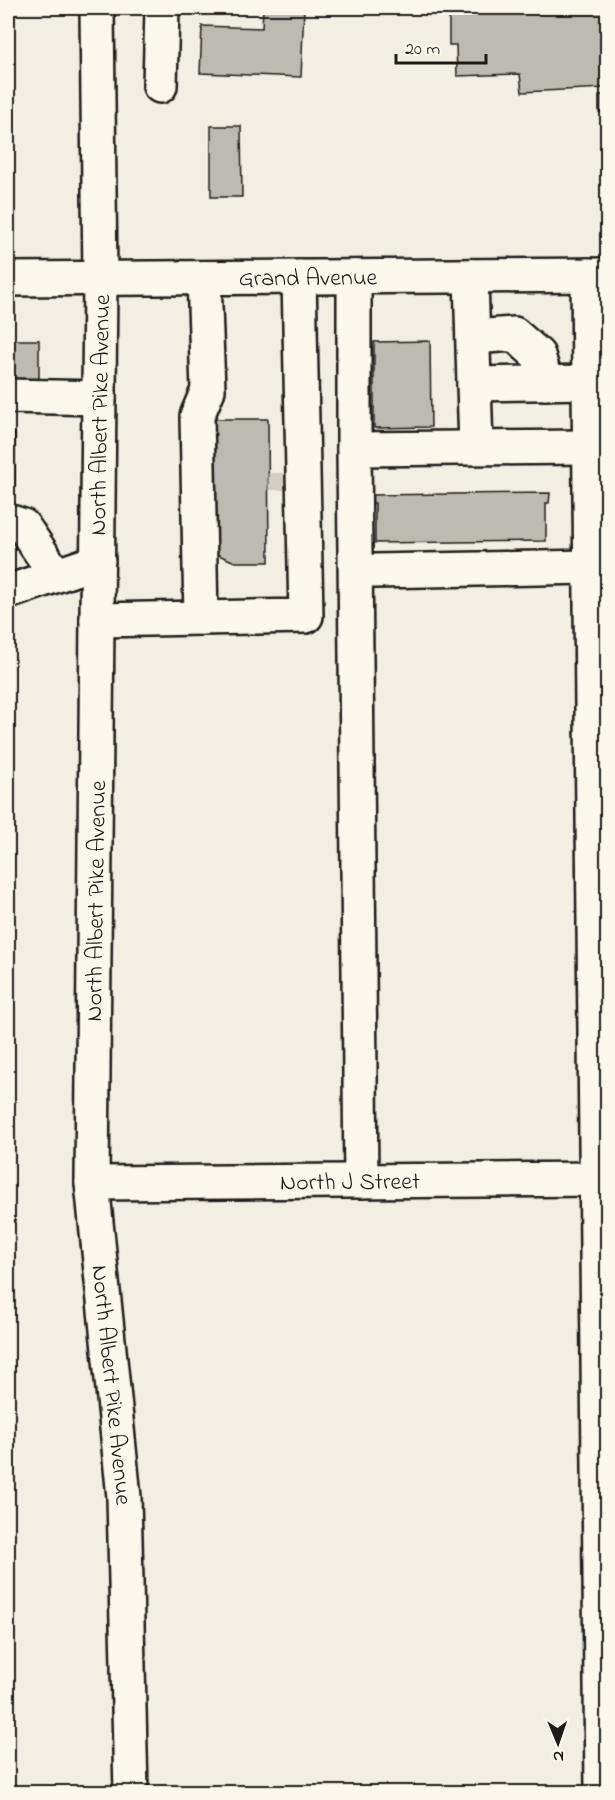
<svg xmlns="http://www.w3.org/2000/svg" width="615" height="1800" font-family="'Indie Flower',sans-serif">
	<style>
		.building { fill: #bdbab1; stroke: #1c1c1c; stroke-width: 1.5 }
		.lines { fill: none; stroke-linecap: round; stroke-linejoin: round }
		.minor-tunnel { stroke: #d2cec6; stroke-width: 33; stroke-dasharray: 33 16; stroke-linecap: butt }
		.minor-casing { stroke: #1c1c1c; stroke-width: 38 }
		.major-casing { stroke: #1c1c1c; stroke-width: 38 }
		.minor { stroke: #fbf7ec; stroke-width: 33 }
		.major { stroke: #fbf7ec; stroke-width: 33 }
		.labels { text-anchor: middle; stroke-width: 5; stroke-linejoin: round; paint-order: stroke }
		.street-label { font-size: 24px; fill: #1c1c1c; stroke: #fbf7ec }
	</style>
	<rect width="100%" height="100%" fill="#f2eee4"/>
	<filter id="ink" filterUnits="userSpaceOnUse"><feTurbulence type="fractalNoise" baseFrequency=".0167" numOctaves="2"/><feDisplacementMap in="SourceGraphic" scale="12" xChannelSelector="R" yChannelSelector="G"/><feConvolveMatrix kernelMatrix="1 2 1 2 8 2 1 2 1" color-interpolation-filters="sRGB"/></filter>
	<g filter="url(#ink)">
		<g class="building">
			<path d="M263,8h41l-3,69 -101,-4 2,-47 60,2z"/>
			<path d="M449,8h159v104h-9v-17h5l1,-7 -83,4 -2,-18 -63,2 -1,-31h-7z"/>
			<path d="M211,126h30l1,71h-31z"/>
			<path d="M8,340h31v63h-29v30h-2z"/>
			<path d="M430,341l1,86 -57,1v-86z"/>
			<path d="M210,419h58l1,143h-34l-19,-8z"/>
			<rect x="8" y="433" width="7" height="52"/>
			<path d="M550,493l-1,10h-3v38l-171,2v-40h-4v-8z"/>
		</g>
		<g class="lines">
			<path class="minor-tunnel" d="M285,473v17"/>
			<g class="minor-casing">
				<g id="minor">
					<path id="s1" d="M97,8l3,271 -8,904 32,314 7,295"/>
					<path d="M160,86l2,-78"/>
					<path d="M588,275l14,1517"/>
					<path d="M471,276l3,108 115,-2"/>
					<path d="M354,277v172l235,-2"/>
					<path d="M204,278l4,112 -11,26 4,202 105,-2 -7,-339"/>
					<path d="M473,337l41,-3 24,21 8,28"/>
					<path d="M474,384l2,63"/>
					<path d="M8,396l91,2"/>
					<path d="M354,449l7,732"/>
					<path d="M8,521l15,5 33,49"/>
					<path d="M374,571l216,-4"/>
					<path d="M8,592l90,-31"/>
					<path d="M97,620l104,-2"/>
					<path id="s2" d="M92,1183l516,-4"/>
				</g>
			</g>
			<g class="major-casing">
				<g id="major">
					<path id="s3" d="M8,279l600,-4"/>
				</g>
			</g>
			<use href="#minor" class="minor"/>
			<use href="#major" class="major"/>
		</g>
	</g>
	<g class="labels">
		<g class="street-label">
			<text dy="8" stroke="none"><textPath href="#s3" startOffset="300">Grand Avenue</textPath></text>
			<text transform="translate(99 415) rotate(-89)" y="8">North Albert Pike Avenue</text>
			<text transform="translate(95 901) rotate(-89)" y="8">North Albert Pike Avenue</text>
			<text dy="8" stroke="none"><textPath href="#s2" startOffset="258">North J Street</textPath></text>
			<text dy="8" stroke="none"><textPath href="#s1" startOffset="1378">North Albert Pike Avenue</textPath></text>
		</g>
	</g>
	<rect width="615" height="1800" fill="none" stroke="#fbf7ec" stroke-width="30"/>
	<rect x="15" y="15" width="585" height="1770" fill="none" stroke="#1c1c1c" stroke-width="2" filter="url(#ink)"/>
	<g transform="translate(558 1743) rotate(178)" stroke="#fbf7ec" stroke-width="4.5" paint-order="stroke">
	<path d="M0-4.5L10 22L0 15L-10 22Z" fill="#1c1c1c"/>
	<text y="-9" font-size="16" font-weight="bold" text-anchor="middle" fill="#1c1c1c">N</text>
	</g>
	<path d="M396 54v9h90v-9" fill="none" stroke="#1c1c1c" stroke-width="3"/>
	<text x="405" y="54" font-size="18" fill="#1c1c1c" stroke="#fbf7ec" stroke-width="4.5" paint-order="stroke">20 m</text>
</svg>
